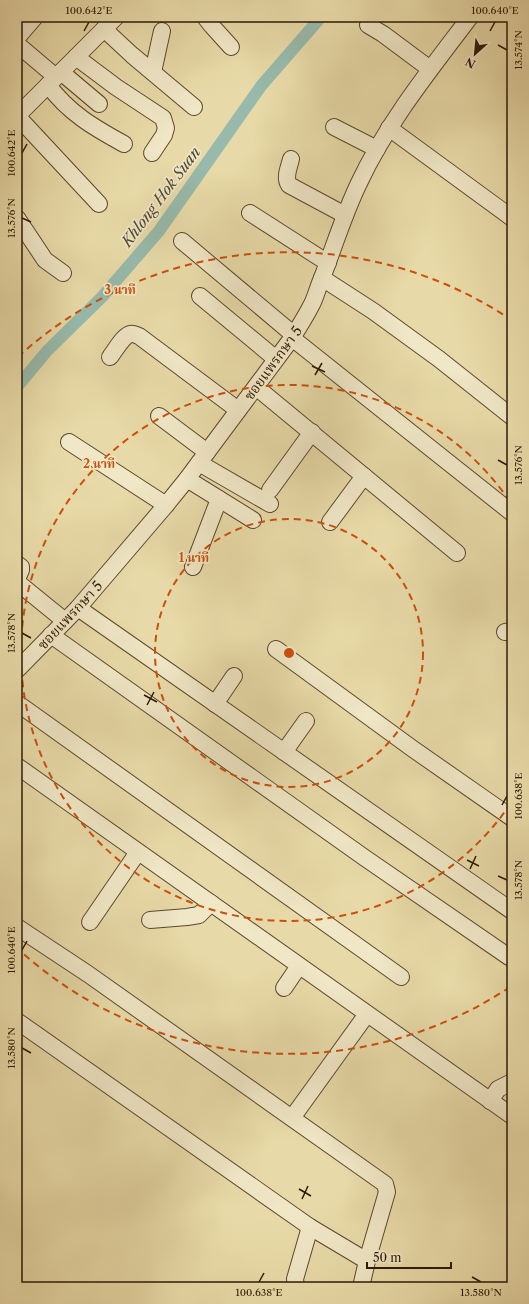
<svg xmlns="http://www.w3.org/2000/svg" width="529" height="1304" font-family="'Libre Caslon Text','Noto Serif Thai',serif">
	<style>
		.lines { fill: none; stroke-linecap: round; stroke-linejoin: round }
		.canal { stroke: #97baac; stroke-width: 12 }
		.minor-casing { stroke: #5c482c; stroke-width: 18 }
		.minor { stroke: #f0e7c6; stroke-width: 16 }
		.ticks { fill: none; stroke: #2e1803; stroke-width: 1.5 }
		.ring { fill: none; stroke: #cc4f0b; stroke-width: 2; stroke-dasharray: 7 5 }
		.labels { text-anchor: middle; stroke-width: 3.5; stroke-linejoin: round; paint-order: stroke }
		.street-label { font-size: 14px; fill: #2e1803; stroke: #f0e7c6 }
		.water-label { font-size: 15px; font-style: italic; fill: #4e4936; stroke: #f0e7c6 }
		.centre { fill: #cc4f0b; stroke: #f0e7c6; stroke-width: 2 }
		.ring-label { font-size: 12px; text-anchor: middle; font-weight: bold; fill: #cc4f0b; stroke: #f0e7c6; stroke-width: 3.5; stroke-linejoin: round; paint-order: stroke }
		.neatline { fill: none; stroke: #2e1803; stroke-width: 1.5 }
		.ticks-label { font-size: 10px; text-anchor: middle; fill: #2e1803 }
	</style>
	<rect width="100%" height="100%" fill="#e8daa8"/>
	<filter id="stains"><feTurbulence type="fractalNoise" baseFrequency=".005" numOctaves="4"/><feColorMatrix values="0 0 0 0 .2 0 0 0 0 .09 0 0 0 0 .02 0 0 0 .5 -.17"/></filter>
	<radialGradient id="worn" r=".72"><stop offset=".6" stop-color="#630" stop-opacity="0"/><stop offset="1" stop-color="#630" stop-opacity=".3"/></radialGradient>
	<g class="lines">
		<path class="canal" d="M17,387l30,-36 55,-54 57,-66 102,-145 60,-69"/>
		<g class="minor-casing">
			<g id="minor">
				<path d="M205,17l7,9 19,21"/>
				<path d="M368,25l15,9 47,35"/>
				<path d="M104,29l28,26 62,52"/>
				<path d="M17,38l18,-21"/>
				<path d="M17,44l39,33"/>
				<path d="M76,57l40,30 47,31 3,10 -2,7 -12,18"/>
				<path d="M61,72l38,32"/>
				<path d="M153,72l9,-41"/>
				<path d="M48,85c21,28 45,42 76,59"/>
				<path d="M17,116l99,-99"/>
				<path d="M17,116l82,88"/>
				<path d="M334,127l43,22"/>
				<path d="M389,128l123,90"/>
				<path d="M291,159c-2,9 -7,18 -2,26l56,30"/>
				<path d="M250,213l78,50"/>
				<path d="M17,218l28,42 18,13"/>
				<path d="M182,241l112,94"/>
				<path d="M322,278l51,33 66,48 73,58"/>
				<path d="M200,296l76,63"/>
				<path d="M292,338l220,175"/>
				<path d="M110,357c5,-6 12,-20 20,-23 3,-1 6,1 9,2l99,74"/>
				<path d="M256,387l201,166"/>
				<path d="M159,416l48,36"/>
				<path d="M69,442l97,63"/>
				<path d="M199,463l71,41"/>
				<path d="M187,479l66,41"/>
				<path d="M270,490l42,-58"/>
				<path d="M330,522l34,-46"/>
				<path d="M17,564l4,3v3l-4,9"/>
				<path d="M193,567l26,-68"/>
				<path d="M17,582l48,39"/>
				<path d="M78,608l434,303"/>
				<path d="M505,632l7,-1"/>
				<path d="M51,635l314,223 144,99"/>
				<path d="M276,649l137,100 99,69"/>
				<path d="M17,670l61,-62 88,-103 21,-26 105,-141c7,-11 14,-22 20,-34 4,-8 6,-17 10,-26 12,-31 22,-64 37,-95 28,-60 71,-113 111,-166"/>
				<path d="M17,703l384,274"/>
				<path d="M215,704l19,-28"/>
				<path d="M284,752l22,-31"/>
				<path d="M17,766l495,350"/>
				<path d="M150,920l37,-3 12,-2 12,-12"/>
				<path d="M90,922l48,-70"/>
				<path d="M17,927l71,47 297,210 2,8 -20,69 -6,26"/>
				<path d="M284,988l15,-22"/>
				<path d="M17,1021l293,206 57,34"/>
				<path d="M490,1101l8,-12 14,-7"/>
				<path d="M297,1111l70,-97"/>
				<path d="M296,1287l-1,-8 15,-52"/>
			</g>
		</g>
		<use href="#minor" class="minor"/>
	</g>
	<path class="ticks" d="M84,31l5,-9M490,31l5,-9M498,45l9,5M22,153l5,-9M22,218l9,4M312,366l13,6M315,375l7,-12M498,460l9,5M22,633l9,5M144,695l13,7M147,705l7,-13M502,805l5,-9M467,860l12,6M470,869l6,-13M498,876l9,4M22,950l5,-9M22,1048l9,5M299,1189l12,7M302,1199l6,-13M472,1277l9,5M259,1282l5,-9"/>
	<g class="ring">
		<circle cx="289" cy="653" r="134"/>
		<path d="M511 803A268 268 0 1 1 511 503"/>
		<path d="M510 987A401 401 0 0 1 18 949M18 357A401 401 0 0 1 510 319"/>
	</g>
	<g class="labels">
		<g class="street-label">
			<text transform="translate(273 363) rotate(-54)" y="5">ซอยแพรกษา 5</text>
			<text transform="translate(70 615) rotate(-47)" y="5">ซอยแพรกษา 5</text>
		</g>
		<g class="water-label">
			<text transform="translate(161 197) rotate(-53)" y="5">Khlong Hok Suan</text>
		</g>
	</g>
	<circle cx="289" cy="653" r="6" class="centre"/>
	<g class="ring-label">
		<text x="120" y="294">3 นาที</text>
		<text x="99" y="468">2 นาที</text>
		<text x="194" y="562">1 นาที</text>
	</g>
	<rect width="529" height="1304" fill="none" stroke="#e8daa8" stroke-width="44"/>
	<g transform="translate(475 54) rotate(207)" stroke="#f0e7c6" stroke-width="3" paint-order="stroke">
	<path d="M0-3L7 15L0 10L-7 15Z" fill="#2e1803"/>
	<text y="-6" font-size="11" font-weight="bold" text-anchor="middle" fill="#2e1803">N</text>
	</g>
	<path d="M367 1262v6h84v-6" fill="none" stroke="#2e1803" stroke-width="2"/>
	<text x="373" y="1262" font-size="12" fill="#2e1803" stroke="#f0e7c6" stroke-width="3" paint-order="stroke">50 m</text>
	<rect x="22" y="22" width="485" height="1260" class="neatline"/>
	<g class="ticks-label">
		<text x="89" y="14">100.642°E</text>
		<text x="495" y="14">100.640°E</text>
		<text transform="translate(518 50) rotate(-90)" y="4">13.574°N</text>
		<text transform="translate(11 153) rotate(-90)" y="4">100.642°E</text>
		<text transform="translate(11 218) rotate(-90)" y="4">13.576°N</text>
		<text transform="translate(518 465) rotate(-90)" y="4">13.576°N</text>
		<text transform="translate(11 633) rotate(-90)" y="4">13.578°N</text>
		<text transform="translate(518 796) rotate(-90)" y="4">100.638°E</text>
		<text transform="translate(518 880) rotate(-90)" y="4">13.578°N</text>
		<text transform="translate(11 950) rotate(-90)" y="4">100.640°E</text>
		<text transform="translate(11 1048) rotate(-90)" y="4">13.580°N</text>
		<text x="259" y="1296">100.638°E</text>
		<text x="481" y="1296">13.580°N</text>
	</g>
	<rect width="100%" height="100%" filter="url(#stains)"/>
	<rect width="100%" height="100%" fill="url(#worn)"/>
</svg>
